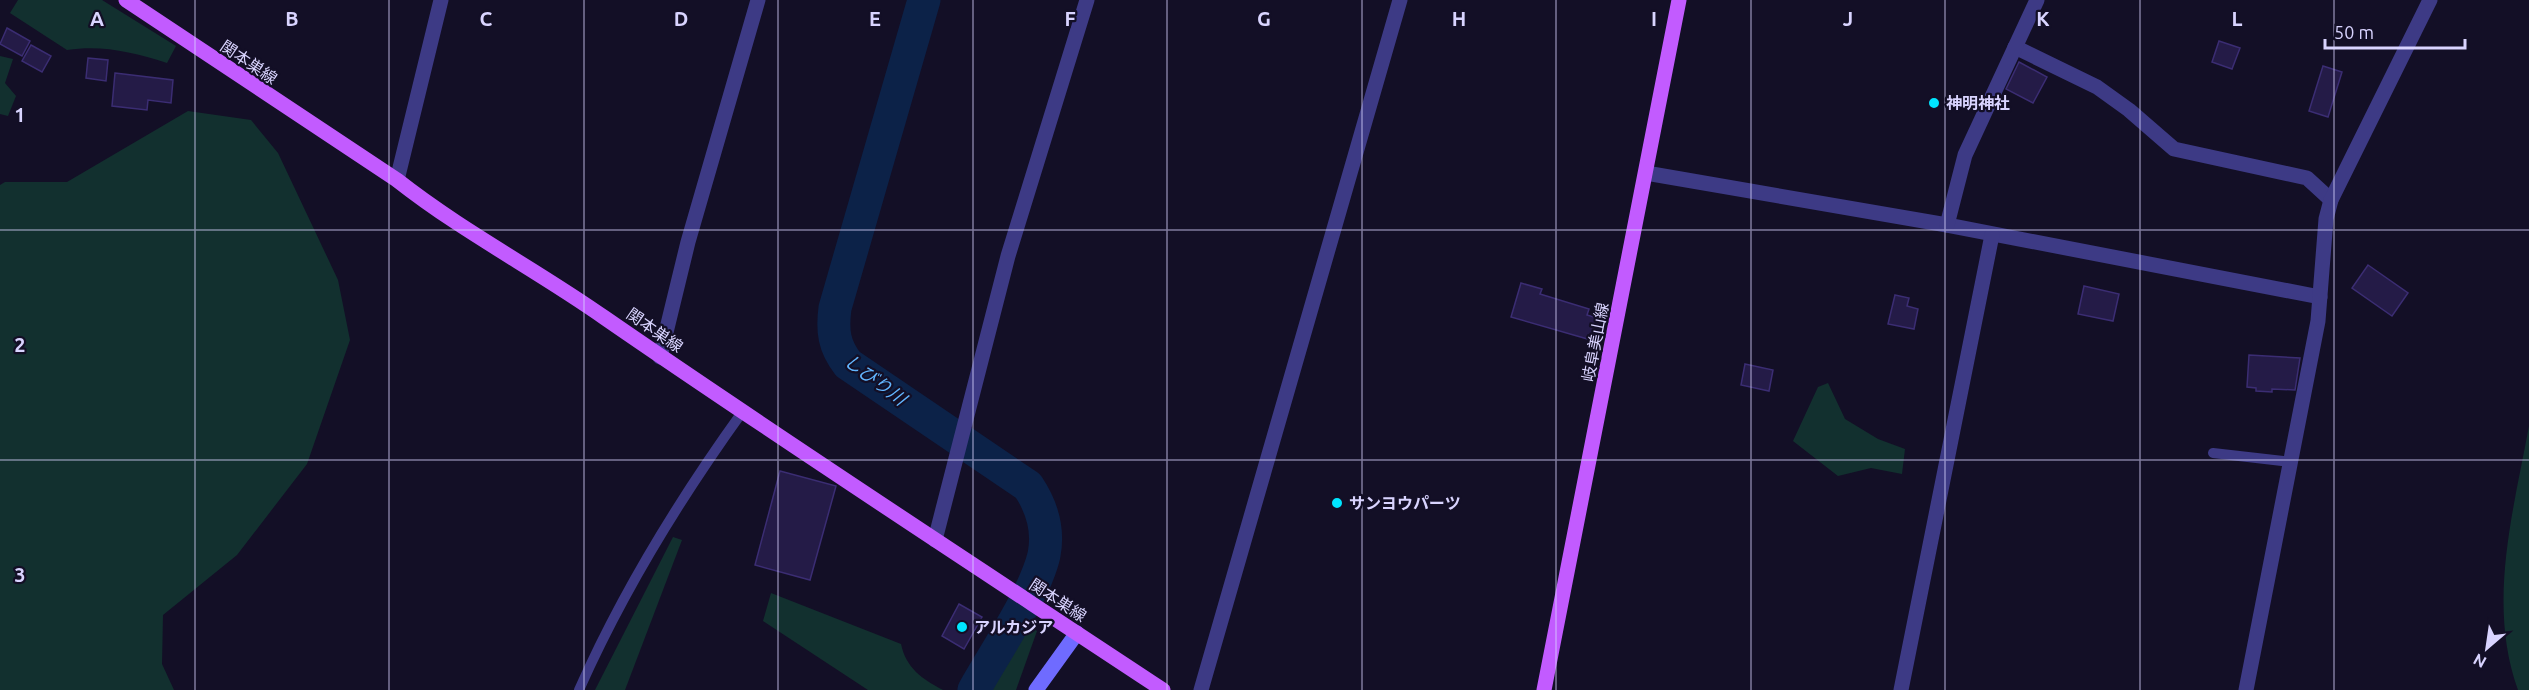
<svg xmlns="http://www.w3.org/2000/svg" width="2529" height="690" font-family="Ubuntu,'Noto Sans JP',sans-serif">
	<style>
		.green { fill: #12302f }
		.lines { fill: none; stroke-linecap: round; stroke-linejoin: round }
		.river { stroke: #0c2248; stroke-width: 33 }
		.building { fill: #241b47; stroke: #3b2d73; stroke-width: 1.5 }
		.lane { stroke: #3d3a85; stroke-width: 10 }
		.street { stroke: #3d3a85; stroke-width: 15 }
		.secondary { stroke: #6f6bff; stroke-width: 15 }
		.primary { stroke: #c25bff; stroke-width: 15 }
		.grid { fill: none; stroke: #d9d4ff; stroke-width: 1.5; stroke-opacity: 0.55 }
		.poi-dot { fill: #00e5ff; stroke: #130f26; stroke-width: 2 }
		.labels { text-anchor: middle; stroke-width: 4.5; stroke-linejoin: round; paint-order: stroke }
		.street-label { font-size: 16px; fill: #d9d4ff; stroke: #130f26 }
		.poi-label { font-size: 16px; font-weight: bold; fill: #d9d4ff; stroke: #130f26; text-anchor: start }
		.water-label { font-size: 18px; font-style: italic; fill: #62b6ff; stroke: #130f26 }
		.grid-label { font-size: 20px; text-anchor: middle; font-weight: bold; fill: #d9d4ff; stroke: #130f26; stroke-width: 4.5; stroke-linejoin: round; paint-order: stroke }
	</style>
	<rect width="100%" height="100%" fill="#130f26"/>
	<g class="green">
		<path d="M18,0h84l74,46 -9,17c-35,-11 -64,-18 -100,-13l-57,-37z"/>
		<path d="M0,56l13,3 -8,24 11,13 -8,20 -8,-2z"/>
		<path d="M188,111l63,9 27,33 60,127 12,60 -43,124 -70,91 -74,60 -1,49 12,26h-174v-505l5,-3h62z"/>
		<path d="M1828,383l17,36 33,20 27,10 -3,25 -31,-6 -33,8 -45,-35 25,-54z"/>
		<path d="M2529,426v264h-11c-31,-86 -5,-177 11,-264z"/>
		<path d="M673,537l9,3 -57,150h-30z"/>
		<path d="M771,593l130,51c5,24 21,35 42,46h-75l-105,-69z"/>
		<path d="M1019,619l18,12 -21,59h-30z"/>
	</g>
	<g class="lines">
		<path class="river" d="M924,0l-89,308c-3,23 -1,38 13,56l180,122c14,21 21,44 16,69 -9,39 -50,99 -70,135"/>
	</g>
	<g class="building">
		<path d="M7,28l23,13 -8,15 -22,-12z"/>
		<path d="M2219,41l21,7 -8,21 -20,-7z"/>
		<path d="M31,45l20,11 -9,16 -20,-11z"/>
		<path d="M88,58l20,2 -2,21 -20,-3z"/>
		<path d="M2019,62l28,15 -14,26 -27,-14z"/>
		<path d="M2323,66l19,6 -14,45 -19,-6z"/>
		<path d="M115,73l58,7 -2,23 -23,-3 -1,10 -35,-4z"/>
		<path d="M2368,265l40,28 -16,23 -40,-28z"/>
		<path d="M1521,283l21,6 -2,5 49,15 -2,6 17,5 -6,22 -87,-25z"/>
		<path d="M2084,286l35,8 -6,27 -35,-7z"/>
		<path d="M1895,295l14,3 -2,8 11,3 -4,20 -26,-5z"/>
		<path d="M2249,355l51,3 -5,32 -23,-1v3l-16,-1v-3l-9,-1z"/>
		<path d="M1745,364l28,6 -4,21 -28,-6z"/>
		<path d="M780,471l56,15 -26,94 -55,-15z"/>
		<path d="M959,604l23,13 -18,32 -22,-13z"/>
	</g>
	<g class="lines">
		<g class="lane">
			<path d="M2213,453l78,9"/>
			<path d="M579,690c43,-97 102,-193 164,-279"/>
		</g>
		<g class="street">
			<path d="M2015,47l82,40 32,23 45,39 133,29 24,22"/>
			<path d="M1646,173l301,52 373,72"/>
			<path d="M397,180l44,-180"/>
			<path d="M1947,225l18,-70 72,-155"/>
			<path d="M660,357l28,-115 70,-242"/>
			<path d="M935,540l73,-284 79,-256"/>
			<path d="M1201,690l199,-690"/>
			<path d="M1901,690l91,-455"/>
			<path d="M2246,690l72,-369 8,-102 5,-19 99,-200"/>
		</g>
		<path class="secondary" d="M1036,690l41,-57"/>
		<g class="primary">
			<path d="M126,0l271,180c66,52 140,90 208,138 184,127 372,249 558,372"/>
			<path d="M1544,690l135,-690"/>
		</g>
	</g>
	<path class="grid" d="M195,0v690M389,0v690M584,0v690M778,0v690M973,0v690M1167,0v690M1362,0v690M1556,0v690M1751,0v690M1945,0v690M2140,0v690M2334,0v690M0,230h2529M0,460h2529"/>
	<g class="poi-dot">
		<circle cx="1934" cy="103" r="6"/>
		<circle cx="1337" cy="503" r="6"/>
		<circle cx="962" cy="627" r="6"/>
	</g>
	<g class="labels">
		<g class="street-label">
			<text transform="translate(249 62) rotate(34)" y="6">関本巣線</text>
			<text transform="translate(655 330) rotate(35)" y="6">関本巣線</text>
			<text transform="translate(1595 342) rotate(-79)" y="6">岐阜美山線</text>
			<text transform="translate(1058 600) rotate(33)" y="6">関本巣線</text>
		</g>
		<g class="poi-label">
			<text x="1946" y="109">神明神社</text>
			<text x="1349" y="509">サンヨウパーツ</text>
			<text x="974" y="633">アルカジア</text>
		</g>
		<g class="water-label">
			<text transform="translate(875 380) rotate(37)" y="6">しびり川</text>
		</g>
	</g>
	<g class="grid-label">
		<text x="97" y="26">A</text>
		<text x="292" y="26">B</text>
		<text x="486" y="26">C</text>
		<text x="681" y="26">D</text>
		<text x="875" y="26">E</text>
		<text x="1070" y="26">F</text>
		<text x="1264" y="26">G</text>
		<text x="1459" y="26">H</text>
		<text x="1654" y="26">I</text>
		<text x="1848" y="26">J</text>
		<text x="2043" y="26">K</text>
		<text x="2237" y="26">L</text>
		<text x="20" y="122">1</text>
		<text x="20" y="352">2</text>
		<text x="20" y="582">3</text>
	</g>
	<g transform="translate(2487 648) rotate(209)" stroke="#130f26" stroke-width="4.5" paint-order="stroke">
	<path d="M0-4.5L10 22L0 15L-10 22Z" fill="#d9d4ff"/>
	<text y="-9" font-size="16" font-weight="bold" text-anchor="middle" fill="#d9d4ff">N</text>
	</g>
	<path d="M2325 39v9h140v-9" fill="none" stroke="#d9d4ff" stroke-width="3"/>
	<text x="2334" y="39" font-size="18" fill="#d9d4ff" stroke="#130f26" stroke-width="4.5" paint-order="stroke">50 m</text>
</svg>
